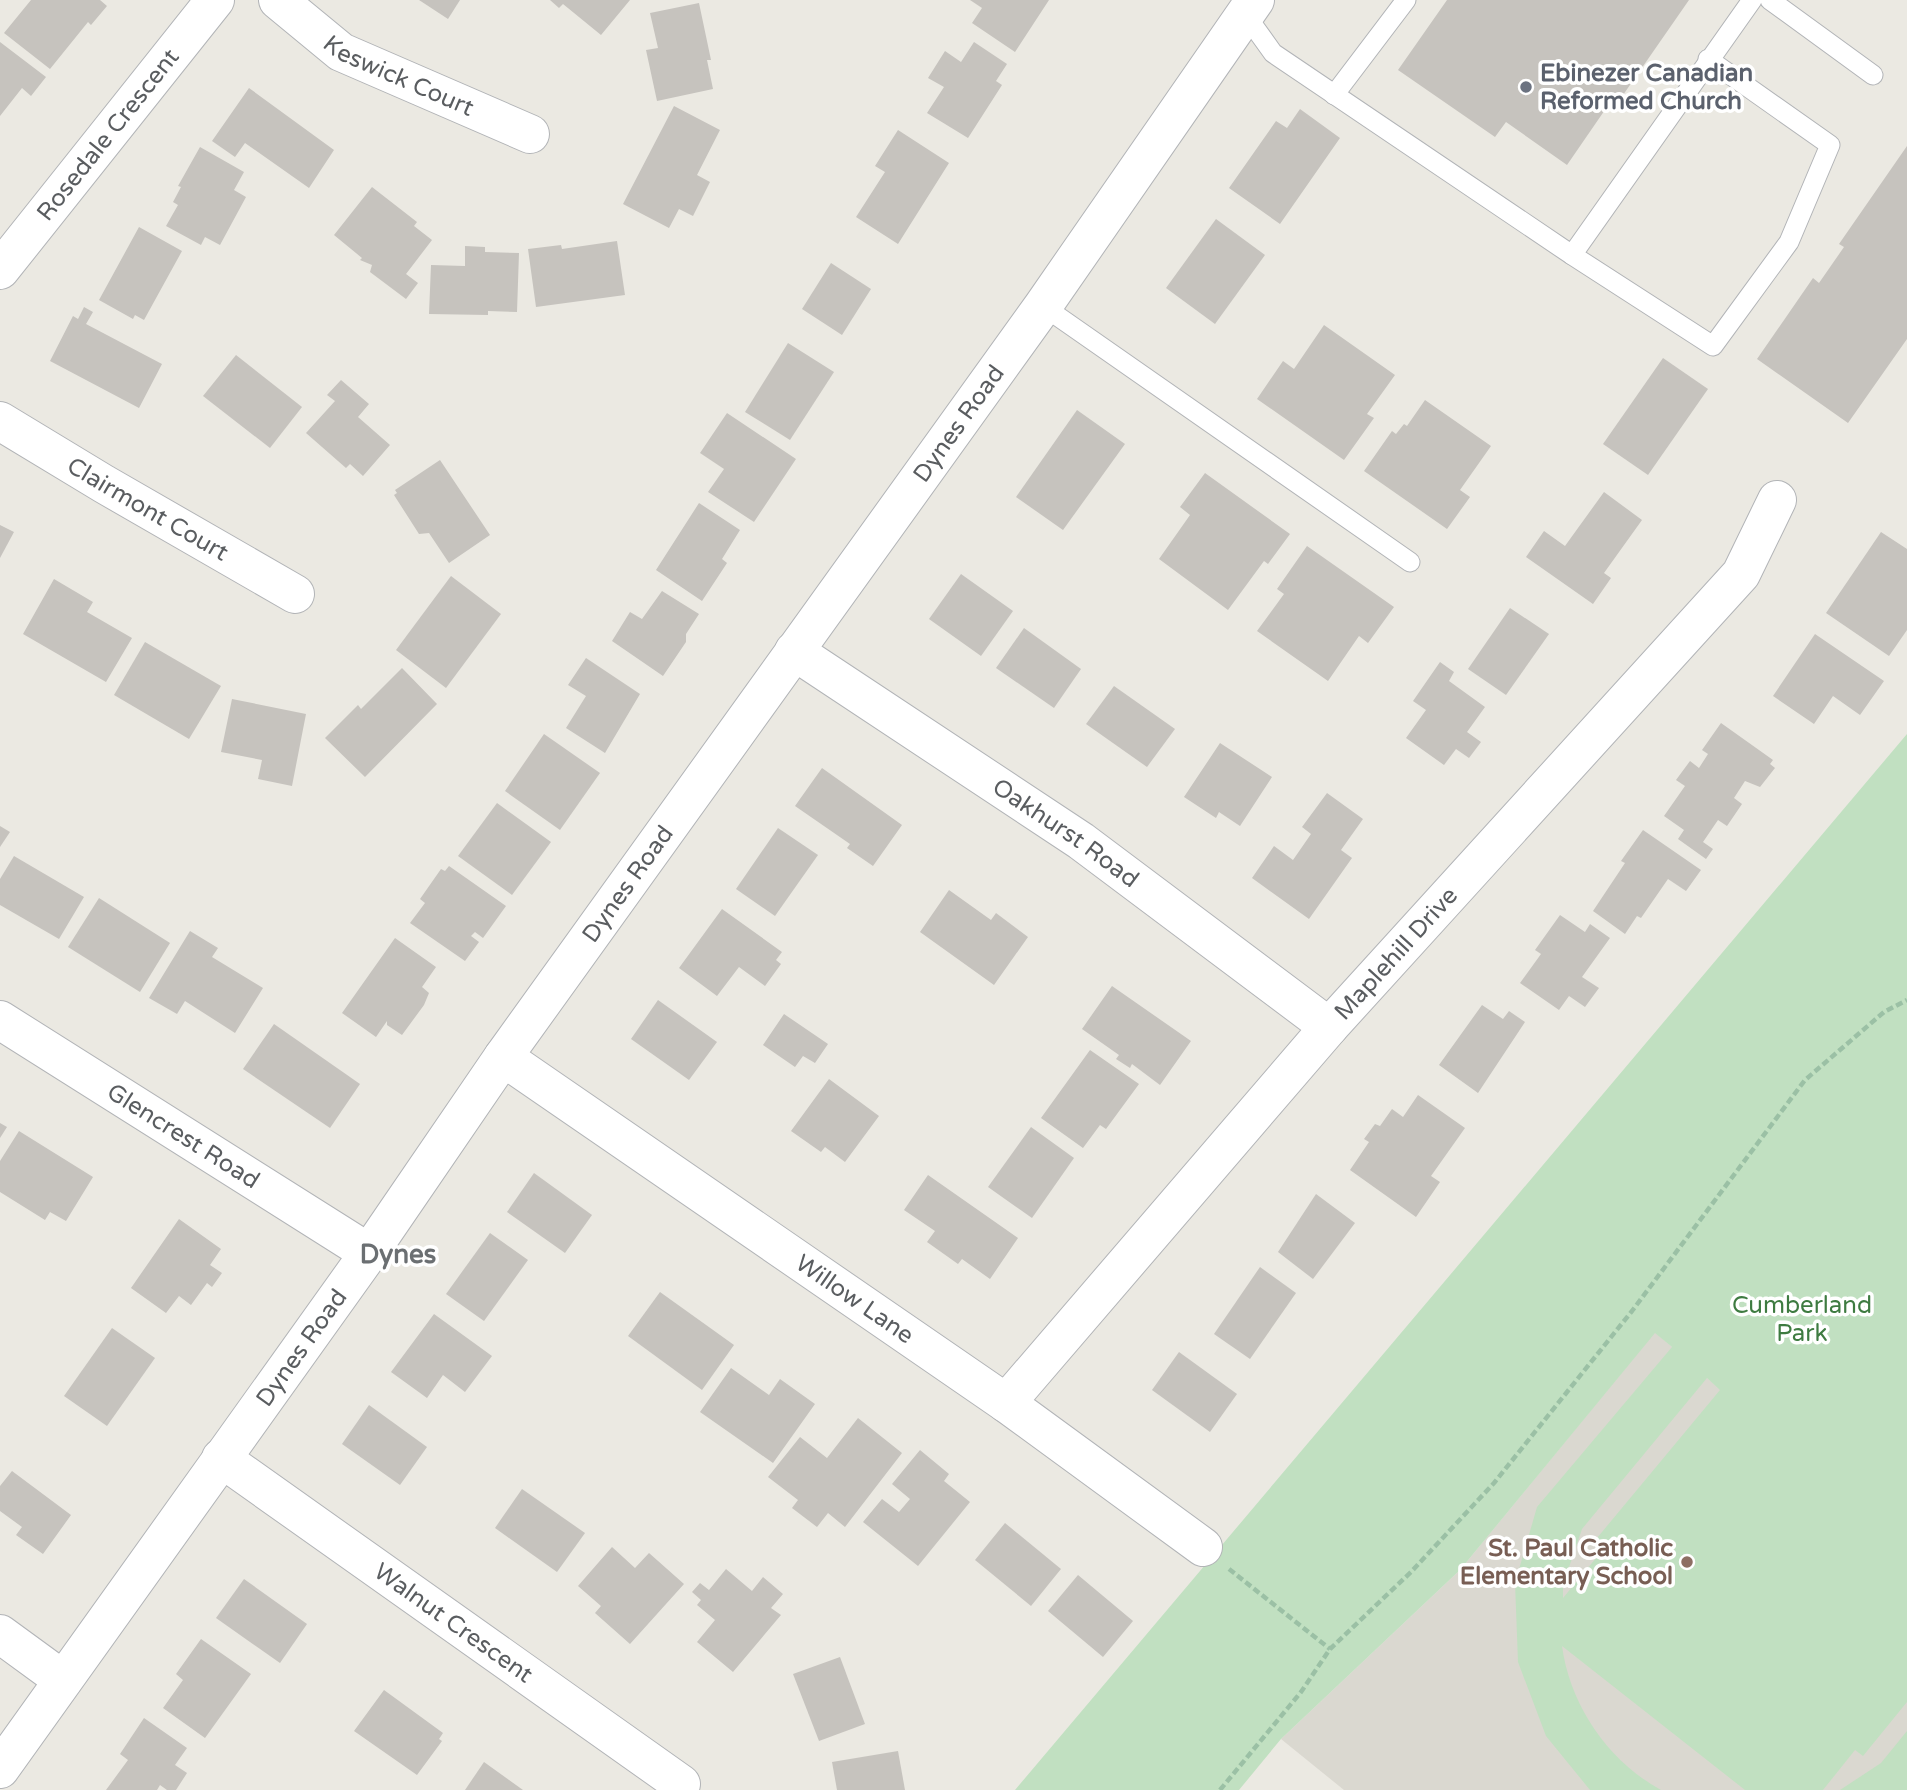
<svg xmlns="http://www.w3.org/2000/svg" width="1907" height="1790" font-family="'Varela Round',sans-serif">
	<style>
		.education { fill: #dad8d0 }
		.green { fill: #c1e0c1; fill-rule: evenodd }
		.building { fill: #c6c3be }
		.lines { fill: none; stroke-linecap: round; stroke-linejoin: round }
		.lane-casing { stroke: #b2b4b7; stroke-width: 21 }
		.street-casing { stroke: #b2b4b7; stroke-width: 40 }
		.path { stroke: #9bc0a5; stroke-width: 4.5; stroke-dasharray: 7 3.5; stroke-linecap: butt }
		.lane { stroke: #fff; stroke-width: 19 }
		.street { stroke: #fff; stroke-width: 38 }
		.worship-dot { fill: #6b7280; stroke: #fff; stroke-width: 2.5 }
		.education-dot { fill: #8d6e63; stroke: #fff; stroke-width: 2.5 }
		.labels { text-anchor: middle; stroke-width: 7; stroke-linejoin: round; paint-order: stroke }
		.street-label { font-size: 24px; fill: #5a5d60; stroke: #fff }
		.worship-label { font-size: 24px; font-weight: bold; fill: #5b616d; stroke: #fff; text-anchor: start }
		.park-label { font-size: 24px; fill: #3e7b41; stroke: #fff }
		.education-label { font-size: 24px; font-weight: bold; fill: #785e54; stroke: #fff; text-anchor: end }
		.neighbourhood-label { font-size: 26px; font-weight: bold; fill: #6b6f72; stroke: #fff }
	</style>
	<rect width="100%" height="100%" fill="#ebe9e2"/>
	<path class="education" d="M1655,1332l252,222v236h-563l-63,-51 179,-169z"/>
	<g class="green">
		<path d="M1907,734v968l-44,54 -8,-6 -32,40h-78l-183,-144c8,59 46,115 99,144h-71l-44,-54 -28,-74 -3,-79 22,-76 135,-160 -17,-14 -195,237 -179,169 -42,51h-224zM1707,1378l13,12 -123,148 9,8 -43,52v-13l19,-56z"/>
		<path d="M1907,1731v59h-67l41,-27z"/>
	</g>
	<g class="building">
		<path d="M31,0h69l7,6 -16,19 -3,-3 -38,47 -46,-36z"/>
		<path d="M419,0h41l-12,19z"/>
		<path d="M550,0h80l-29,35 -38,-31 -4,4z"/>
		<path d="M970,0h79l-34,52 -43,-29 10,-15z"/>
		<path d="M1447,0h242l-75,108 -5,-4 -42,61 -61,-43 -11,15 -97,-67z"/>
		<path d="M699,3l12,57h-4l6,29 -56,12 -11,-51 12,-2 -8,-35z"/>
		<path d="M0,42l46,35 -15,19 -9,-8 -22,28z"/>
		<path d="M974,42l33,22 -11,17 6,4 -34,53 -41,-25 17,-26 -16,-9 17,-27 16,11z"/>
		<path d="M249,88l85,62 -25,38 -64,-45 -10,14 -23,-16z"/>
		<path d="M674,106l46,24 -23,45 13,7 -17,34 -14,-7 -10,19 -46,-24z"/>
		<path d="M1300,109l40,29 -60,86 -51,-36 47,-67 11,7z"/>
		<path d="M898,130l51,33 -51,81 -42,-27 29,-45 -10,-6z"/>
		<path d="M1907,146v193l-59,84 -91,-64 56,-81 6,5 25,-36 -5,-3z"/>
		<path d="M200,147l44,25 -10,18 12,7 -26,48 -15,-8 -4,8 -35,-19 12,-21 -5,-3 8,-15 -3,-1z"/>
		<path d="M372,187l45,35 -3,4 18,14 -26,34 12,9 -12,16 -36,-27 2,-7 -12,-5 2,-2 -28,-23z"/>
		<path d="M1216,219l49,36 -50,69 -49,-36z"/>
		<path d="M139,227l43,24 -38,69 -9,-5 -2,4 -34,-19z"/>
		<path d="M617,241l8,54 -89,12 -8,-58 33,-4 1,4z"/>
		<path d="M465,246l20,1v5l34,1 -2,59 -29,-1v4l-59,-1 2,-49 34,1z"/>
		<path d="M831,263l40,26 -29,46 -40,-26z"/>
		<path d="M84,307l9,5 -7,12 76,40 -23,44 -89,-47 23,-45 5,3z"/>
		<path d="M1324,325l71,50 -28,39 7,4 -30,42 -87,-61 26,-38 11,8z"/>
		<path d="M788,343l46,29 -44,68 -45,-28z"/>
		<path d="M236,355l66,52 -32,41 -67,-52z"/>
		<path d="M1663,358l45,31 -60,86 -45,-31z"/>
		<path d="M341,380l28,24 -11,13 32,28 -27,31 -13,-12 -4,4 -40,-35 29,-32 -8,-6z"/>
		<path d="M1425,400l66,46 -31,44 10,7 -23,32 -83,-58 28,-40 4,3 8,-10 3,2z"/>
		<path d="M1077,410l48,34 -62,86 -47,-33z"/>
		<path d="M727,413l69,46 -42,63 -46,-30 16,-23 -24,-16z"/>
		<path d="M440,460l50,75 -41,28 -20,-30 -10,1 -25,-39 3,-2 -2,-3z"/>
		<path d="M1205,473l85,61 -22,30 -4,-3 -36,49 -69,-51 31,-44 -10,-8z"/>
		<path d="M1604,492l38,28 -38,53 7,5 -18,26 -67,-47 18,-26 21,15z"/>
		<path d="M699,503l41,27 -18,29 5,4 -25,38 -46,-31z"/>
		<path d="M0,525l14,7 -14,26z"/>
		<path d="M1881,532l26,17v81l-18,26 -63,-43z"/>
		<path d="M1307,546l87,61 -26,36 -9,-7 -31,45 -71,-50 27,-37 -7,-5z"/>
		<path d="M961,574l52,37 -32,45 -52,-37z"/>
		<path d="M451,576l50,38 -55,74 -50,-38z"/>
		<path d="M54,579l39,23 -6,10 45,26 -26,44 -83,-48z"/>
		<path d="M662,591l37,23 -13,20v8l-23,34 -51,-35 18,-29 12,7z"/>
		<path d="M1510,608l39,26 -43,61 -38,-26z"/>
		<path d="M1024,628l57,41 -27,39 -58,-40z"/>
		<path d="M1815,634l69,47 -24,34 -27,-19 -19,28 -41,-28z"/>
		<path d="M145,642l76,44 -32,53 -75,-44z"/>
		<path d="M586,658l54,36 -35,59 -39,-25 20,-32 -18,-11z"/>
		<path d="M1440,662l14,10 -5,9 36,26 -18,25 14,10 -12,16 -13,-9 -12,16 -38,-27 20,-28 -13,-9z"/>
		<path d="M402,668l35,36 -72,73 -40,-39 33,-33 3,4z"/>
		<path d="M1114,686l61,43 -28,38 -61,-43z"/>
		<path d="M232,699l74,15 -14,72 -34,-7 4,-19 -41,-8z"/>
		<path d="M1721,723l52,37 -3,4 5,4 -15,19 -15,-6 -11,17 8,6 -15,22 -9,-6 -15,22 10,7 -7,10 -28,-20 6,-9 -20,-14 21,-30 -9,-6 14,-19 9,7 9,-14 -6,-4z"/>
		<path d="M544,734l56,39 -40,57 -55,-39z"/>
		<path d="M1220,743l52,34 -32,49 -21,-14 -3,6 -32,-21z"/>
		<path d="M822,768l80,57 -29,41 -26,-18 3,-4 -55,-38z"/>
		<path d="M1327,793l36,26 -22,31 11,8 -43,61 -57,-41 22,-32 19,14 18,-26 -9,-7z"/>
		<path d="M497,803l54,39 -39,53 -54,-39z"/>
		<path d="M0,826l10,6 -10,15z"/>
		<path d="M778,828l40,27 -43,61 -39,-27z"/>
		<path d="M1643,830l58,40 -15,21 -18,-12 -27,39 -4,-2 -12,18 -32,-23 32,-48 -4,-2z"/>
		<path d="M14,856l70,41 -25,42 -59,-34v-26z"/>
		<path d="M449,866l57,40 -23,32 -8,-6 -4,4 8,6 -14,19 -55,-38 15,-20 -5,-4 21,-30 4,2z"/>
		<path d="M949,890l42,30 5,-7 32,24 -34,48 -74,-53z"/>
		<path d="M99,898l71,45 -30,49 -72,-45z"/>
		<path d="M722,909l60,43 -6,8 5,4 -16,22 -26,-19 -22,29 -38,-28z"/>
		<path d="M1560,915l25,17 5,-8 20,14 -28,39 17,11 -14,19 -16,-11 -10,14 -39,-27 21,-29 -6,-4z"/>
		<path d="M190,931l28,17 -6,9 51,31 -28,45 -50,-32 -8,13 -28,-16z"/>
		<path d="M395,938l41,29 -14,20 7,6 -5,12 -22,30 -15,-10v-4l-11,16 -34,-24z"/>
		<path d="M1112,986l79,55 -31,44 -28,-21 -2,4 -14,-9 3,-4 -37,-26z"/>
		<path d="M658,1000l59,42 -28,38 -58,-41z"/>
		<path d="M1482,1005l21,14 6,-8 16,11 -47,71 -39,-28z"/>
		<path d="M784,1014l44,30 -13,19 -12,-7 -8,11 -32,-22z"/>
		<path d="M274,1024l86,60 -30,44 -87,-59z"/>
		<path d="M1090,1050l49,34 -33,45 -6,-4 -17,23 -42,-30z"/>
		<path d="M829,1079l50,37 -34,46 -20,-15 -4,5 -30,-21z"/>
		<path d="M1418,1095l47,33 -34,48 9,6 -24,35 -66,-47 19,-28 -5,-3 11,-15 5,2 12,-17 11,8z"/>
		<path d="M0,1123l7,4 -7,11z"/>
		<path d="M1031,1127l43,31 -42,60 -44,-31z"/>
		<path d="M19,1131l74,46 -27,44 -16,-9 -5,8 -45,-28v-31z"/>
		<path d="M534,1173l58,42 -27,38 -58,-41z"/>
		<path d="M928,1175l90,63 -28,41 -28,-20 -4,5 -31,-22 8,-11 -31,-21z"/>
		<path d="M1316,1194l39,29 -42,56 -35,-27z"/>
		<path d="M179,1219l42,30 -11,16 12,8 -10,14 -5,-4 -16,22 -12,-9 -13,17 -35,-25z"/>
		<path d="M490,1233l38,27 -44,61 -38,-27z"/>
		<path d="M1260,1267l36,26 -46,66 -36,-25z"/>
		<path d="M660,1292l74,53 -32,45 -74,-54z"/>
		<path d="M434,1314l58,42 -27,36 -22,-17 -16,23 -36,-26z"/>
		<path d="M112,1328l43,30 -48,68 -43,-30z"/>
		<path d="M1179,1352l58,42 -27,38 -58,-42z"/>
		<path d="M731,1368l38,27 11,-16 35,25 -42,59 -73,-51z"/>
		<path d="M369,1405l58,42 -27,38 -58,-41z"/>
		<path d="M858,1418l44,35 -57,74 -17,-14 -11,14 -25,-19 6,-8 -30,-23 32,-40 27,21z"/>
		<path d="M920,1450l29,24 -5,7 26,21 -52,64 -55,-44 19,-23 17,13 11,-13 -18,-15z"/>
		<path d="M12,1471l59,44 -28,39 -27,-19 6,-8 -22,-16v-25z"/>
		<path d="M522,1489l63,44 -28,39 -62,-44z"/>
		<path d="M1005,1523l56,46 -30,37 -56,-46z"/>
		<path d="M612,1547l23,21 14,-15 35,31 -54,60 -35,-31 6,-7 -23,-20z"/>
		<path d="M726,1569l26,22 11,-14 20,17 -12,14 10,7 -48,57 -36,-30 18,-22 -18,-15 4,-5 -9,-8 8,-9 9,7z"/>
		<path d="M1078,1575l55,46 -30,36 -55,-46z"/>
		<path d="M244,1579l63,45 -27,39 -64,-45z"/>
		<path d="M201,1639l50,35 -46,64 -42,-30 20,-28 -7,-6z"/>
		<path d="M840,1657l25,67 -46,17 -26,-67z"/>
		<path d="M384,1690l59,43 -4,6 3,2 -25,34 -63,-44z"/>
		<path d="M144,1718l43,30 -12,17 12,8 -11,17h-9l-7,-5 -3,5h-51l22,-30 -8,-6z"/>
		<path d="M898,1751l7,39h-68l-5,-28z"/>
		<path d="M484,1762l39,28h-58z"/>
	</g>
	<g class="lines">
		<g class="lane-casing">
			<g id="lane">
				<path d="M1770,0l103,75"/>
				<path d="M1245,14l28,39 299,202 180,-255"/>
				<path d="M1334,95l72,-95"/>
				<path d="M1572,255l141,91 76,-104 41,-97 -122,-86"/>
				<path d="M1043,306l367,256"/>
			</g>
		</g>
		<g class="street-casing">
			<g id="street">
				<path id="s1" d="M278,0l63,52 189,82"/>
				<path id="s2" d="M0,270l215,-270"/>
				<path id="s3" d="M0,421l104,63 191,110"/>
				<path id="s4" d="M794,651l287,190 248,186"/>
				<path id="s5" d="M0,1020l369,233"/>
				<path id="s6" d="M503,1057l503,346 197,144"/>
				<path id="s7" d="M1006,1403l323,-376 412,-453 36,-74"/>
				<path id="s8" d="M221,1458l460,326 -5,6"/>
				<path d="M0,1634l63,46"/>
				<path id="s9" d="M0,1769l369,-516 134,-196 540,-751 212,-306"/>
			</g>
		</g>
		<g class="path">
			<path d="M1229,1569l101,80"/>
			<path d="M1220,1790l81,-98 29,-43 81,-77 83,-89 138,-172 173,-231 79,-68 23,-12"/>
		</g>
		<use href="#lane" class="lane"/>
		<use href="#street" class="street"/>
	</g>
	<circle class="worship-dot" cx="1526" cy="87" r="7"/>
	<circle class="education-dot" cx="1687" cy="1562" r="7"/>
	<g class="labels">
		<g class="street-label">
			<text dy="8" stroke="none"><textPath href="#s1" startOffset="144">Keswick Court</textPath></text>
			<text dy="8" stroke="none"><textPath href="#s2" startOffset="173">Rosedale Crescent</textPath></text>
			<text dy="8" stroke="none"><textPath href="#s9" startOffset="1652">Dynes Road</textPath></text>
			<text dy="8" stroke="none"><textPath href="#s3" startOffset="172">Clairmont Court</textPath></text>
			<text dy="8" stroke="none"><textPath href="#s4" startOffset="327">Oakhurst Road</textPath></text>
			<text dy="8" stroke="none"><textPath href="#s9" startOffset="1085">Dynes Road</textPath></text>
			<text dy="8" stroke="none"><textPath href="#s7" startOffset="595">Maplehill Drive</textPath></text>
			<text dy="8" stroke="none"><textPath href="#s5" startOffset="217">Glencrest Road</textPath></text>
			<text dy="8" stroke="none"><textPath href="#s6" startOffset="427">Willow Lane</textPath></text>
			<text dy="8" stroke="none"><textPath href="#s9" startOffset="518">Dynes Road</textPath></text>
			<text dy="8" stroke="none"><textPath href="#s8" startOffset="285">Walnut Crescent</textPath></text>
		</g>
		<g class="worship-label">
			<text x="1540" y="81">Ebinezer Canadian<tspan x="1540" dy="28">Reformed Church</tspan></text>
		</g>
		<g class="park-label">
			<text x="1802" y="1313">Cumberland<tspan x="1802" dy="28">Park</tspan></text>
		</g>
		<g class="education-label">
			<text x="1673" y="1556">St. Paul Catholic<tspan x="1673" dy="28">Elementary School</tspan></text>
		</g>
		<g class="neighbourhood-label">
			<text x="398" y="1263">Dynes</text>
		</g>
	</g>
</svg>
